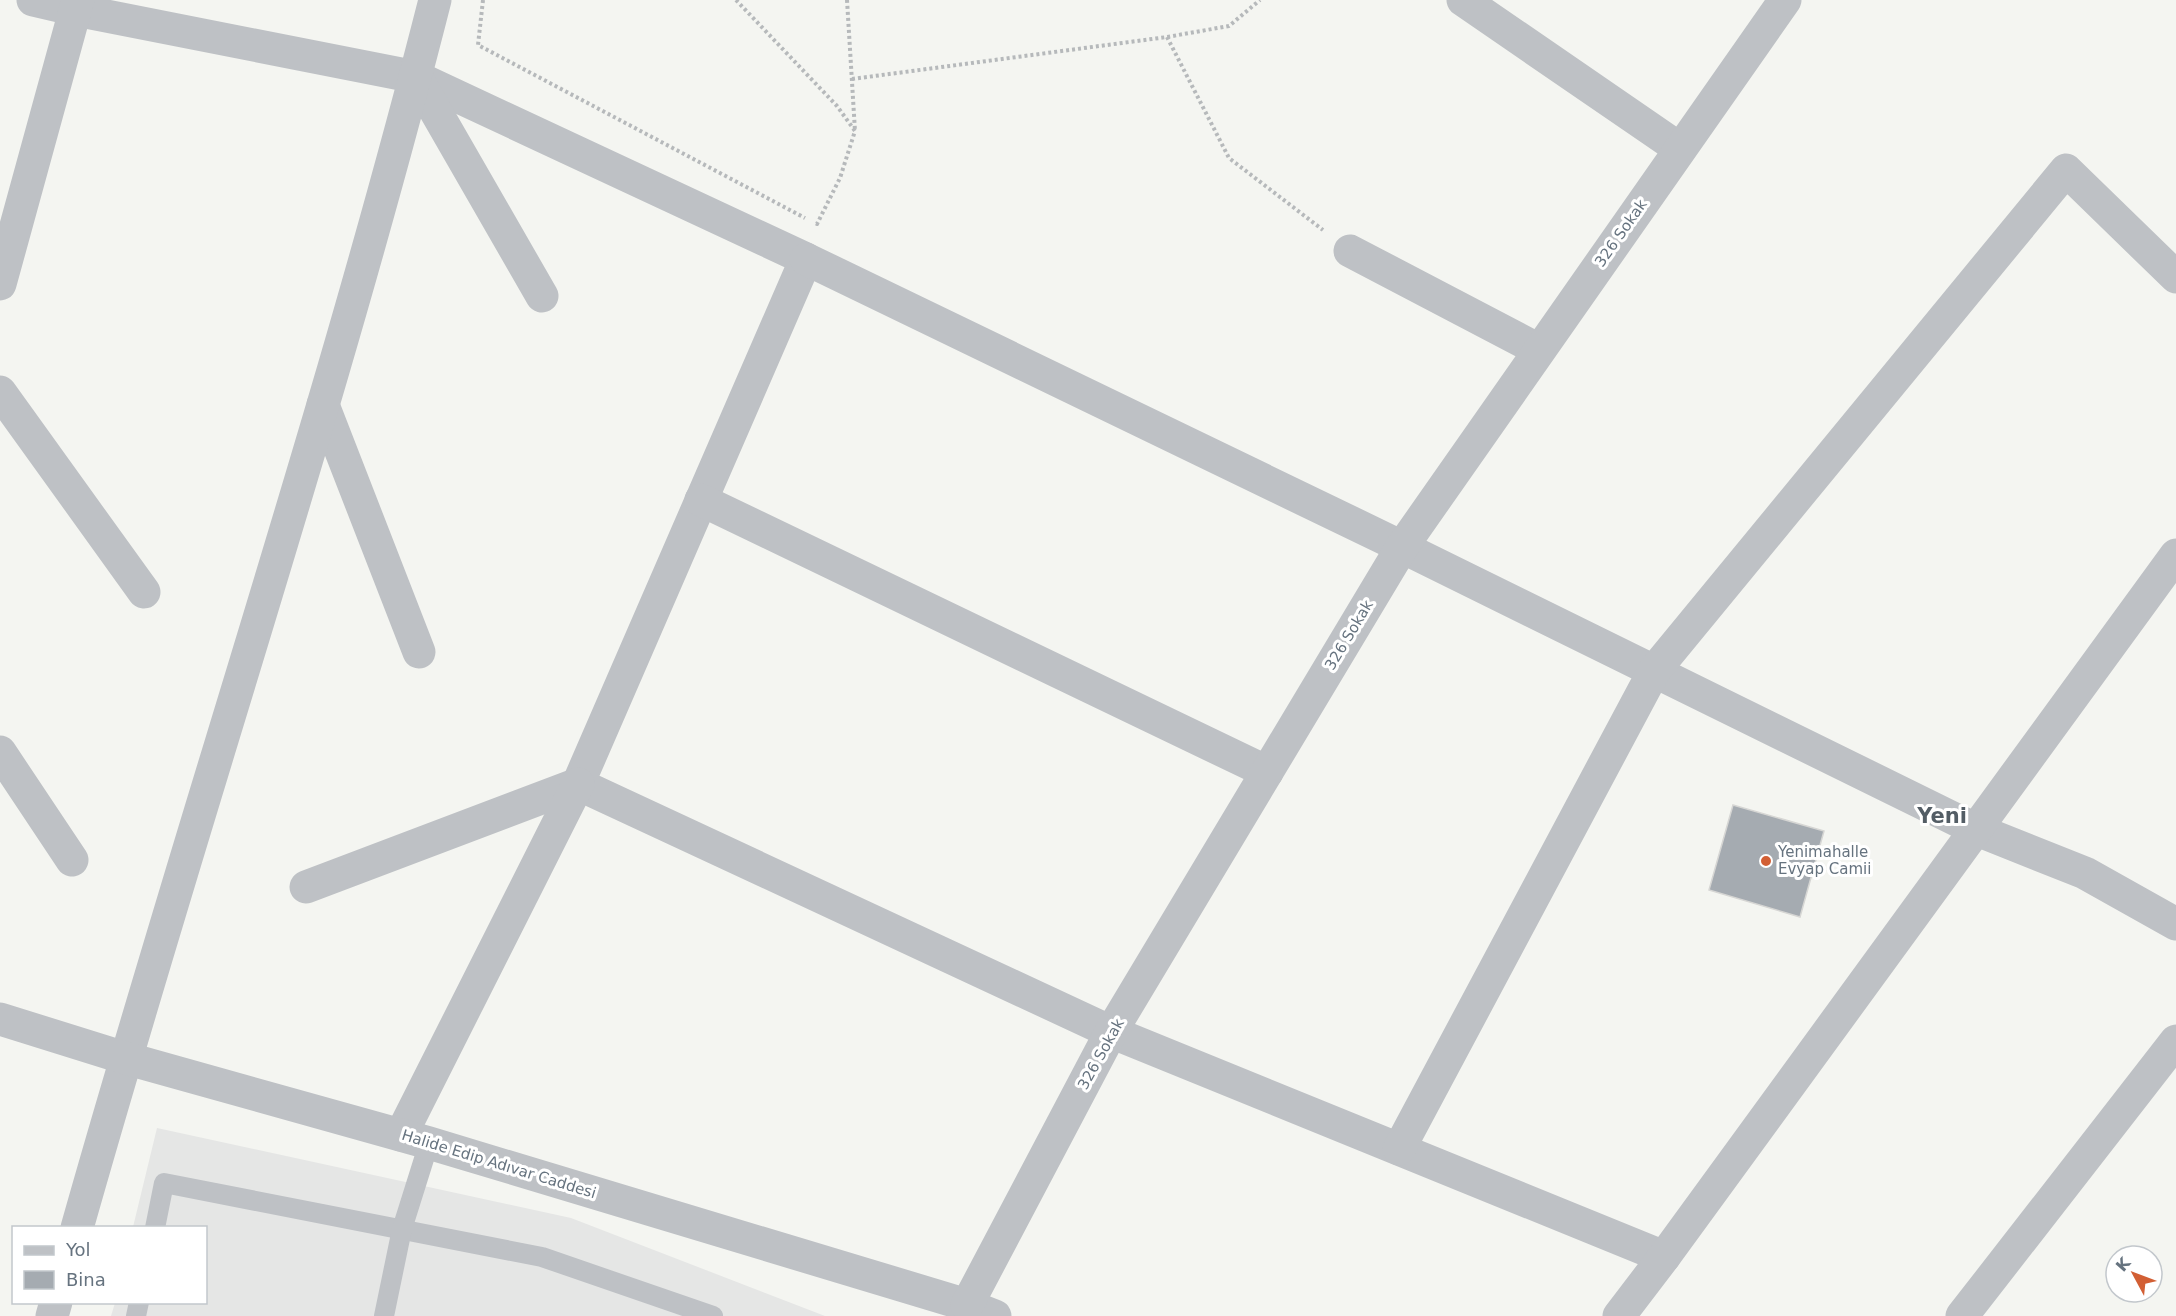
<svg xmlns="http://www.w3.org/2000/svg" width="2176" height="1316" font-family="'DejaVu Sans',sans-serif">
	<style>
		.built { fill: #e5e6e5 }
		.building { fill: #a5abb1; stroke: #d6d6d4; stroke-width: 1.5 }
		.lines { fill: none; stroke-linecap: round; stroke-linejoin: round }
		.path { stroke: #b6b9bb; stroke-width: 4; stroke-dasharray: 3 3; stroke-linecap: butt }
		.service { stroke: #bec1c5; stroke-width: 20 }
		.minor { stroke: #bec1c5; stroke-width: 33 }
		.tertiary { stroke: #bec1c5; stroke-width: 33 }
		.poi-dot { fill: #d25f34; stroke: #fff; stroke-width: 2 }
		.labels { text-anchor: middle; stroke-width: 6; stroke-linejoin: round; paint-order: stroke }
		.street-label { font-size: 15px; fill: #66737f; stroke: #fff }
		.poi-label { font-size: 15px; fill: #66737f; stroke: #fff; text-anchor: start }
		.district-label { font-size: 21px; font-weight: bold; fill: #535d65; stroke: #fff }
	</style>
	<rect width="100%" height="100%" fill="#f4f5f1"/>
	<path class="built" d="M157,1128l414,90 254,98h-714l4,-13 91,-1v-74l-73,-1z"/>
	<path class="building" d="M1733,805l91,26 -24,86 -91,-27z"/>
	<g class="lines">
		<g class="path">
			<path d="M483,0l-5,45 327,173"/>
			<path d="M736,0l101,106 18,25 -15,47 -23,46 -3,-2"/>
			<path d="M847,0l8,131"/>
			<path d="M1167,37l62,121 94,72"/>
			<path d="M852,79l315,-42 62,-11 31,-26"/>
		</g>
		<g class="service">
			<path d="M155,1228l9,-45 378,74 171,59"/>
			<path d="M136,1316l3,-14"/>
			<path d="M384,1316l18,-87 27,-86"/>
		</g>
		<g class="minor">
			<path d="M33,0l43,10 340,67 390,182 -228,525 533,248 553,225"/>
			<path d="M1463,0l217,149"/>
			<path d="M416,77l126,219"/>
			<path d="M1350,251l189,99"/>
			<path d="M806,259l596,288 575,283 108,43 91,51"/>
			<path d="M0,284l78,-284"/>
			<path d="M0,392l144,200"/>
			<path d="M323,405l96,247"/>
			<path d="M701,500l566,272"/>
			<path d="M0,752l72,108"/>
			<path d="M306,887l272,-103"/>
			<path d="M401,1135l177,-351"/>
			<path d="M1399,1149l255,-478 412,-501 110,107"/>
			<path d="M77,1228c116,-411 253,-815 358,-1228"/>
			<path d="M52,1316l4,-14"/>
			<path d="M1619,1316l45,-59 512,-702"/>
			<path d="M1962,1316l214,-275"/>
		</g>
		<g class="tertiary">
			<path d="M0,1019l125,39 304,85 538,162 28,11"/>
			<path d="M967,1305l144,-273 291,-485 383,-547"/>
		</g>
	</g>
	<circle class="poi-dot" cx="1766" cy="861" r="6"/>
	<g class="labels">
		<g class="street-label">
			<text transform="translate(1621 233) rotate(-55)" y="5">326 Sokak</text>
			<text transform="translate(1349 635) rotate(-59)" y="5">326 Sokak</text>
			<text transform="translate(1101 1054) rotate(-61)" y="5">326 Sokak</text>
			<text transform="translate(499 1164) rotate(17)" y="5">Halide Edip Adıvar Caddesi</text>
		</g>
		<g class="poi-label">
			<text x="1778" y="857">Yenimahalle<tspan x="1778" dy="17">Evyap Camii</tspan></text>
		</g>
		<g class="district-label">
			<text x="1942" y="823">Yeni</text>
		</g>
	</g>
	<rect x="12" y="1226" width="195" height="78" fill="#ffffff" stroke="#c2c7cc" stroke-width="1.5"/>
	<rect x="24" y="1246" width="30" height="9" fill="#bec1c5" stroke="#c2c7cc" stroke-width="1.5"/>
	<text x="66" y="1256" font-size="18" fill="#66737f">Yol</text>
	<rect x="24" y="1271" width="30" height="18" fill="#a5abb1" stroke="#c2c7cc" stroke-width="1.5"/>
	<text x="66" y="1286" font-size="18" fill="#66737f">Bina</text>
	<g transform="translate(2134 1274) rotate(311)"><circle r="28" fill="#ffffff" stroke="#c2c7cc" stroke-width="1.5"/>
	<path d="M0-4.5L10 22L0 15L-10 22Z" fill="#d25f34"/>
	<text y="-9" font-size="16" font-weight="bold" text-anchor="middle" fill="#66737f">K</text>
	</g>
</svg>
